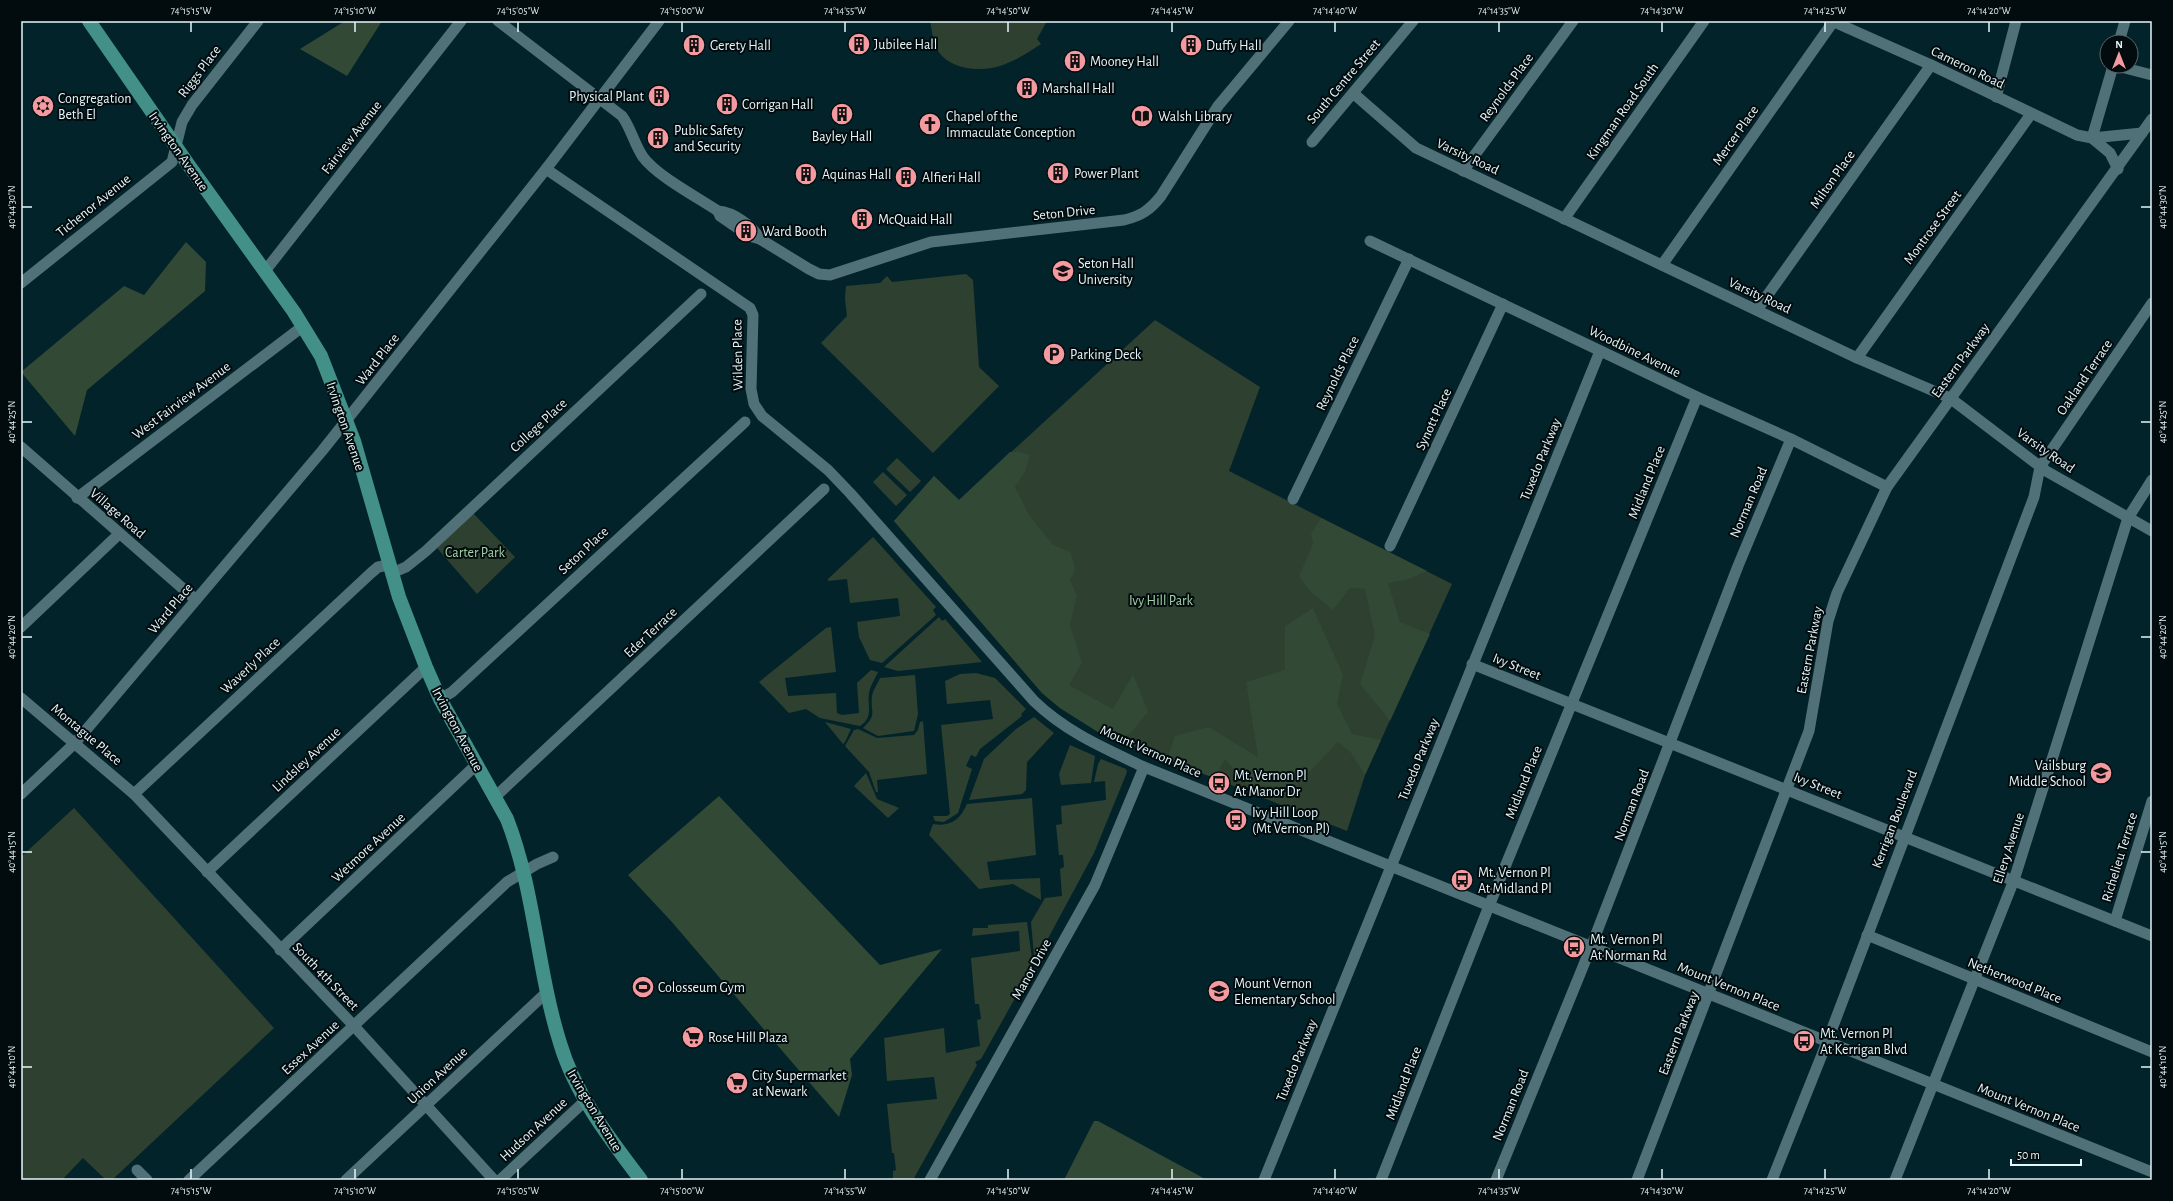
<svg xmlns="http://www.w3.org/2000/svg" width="2173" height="1201" font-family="'Alegreya Sans',sans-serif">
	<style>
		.green { fill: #2e4030 }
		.forest { fill: #314935 }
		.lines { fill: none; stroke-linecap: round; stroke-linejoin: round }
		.minor { stroke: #517178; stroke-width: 11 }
		.major { stroke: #439089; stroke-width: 14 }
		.ticks { fill: none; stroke: #e5f6fa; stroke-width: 1.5 }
		.labels { text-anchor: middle; stroke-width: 4; stroke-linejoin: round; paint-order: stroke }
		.poi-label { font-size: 14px; fill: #e5f6fa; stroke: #020b0d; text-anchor: start }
		.street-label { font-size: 14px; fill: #e5f6fa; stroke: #020b0d }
		.park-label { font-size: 14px; fill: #a5d4ab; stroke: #020b0d }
		.neatline { fill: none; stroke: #e5f6fa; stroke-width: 1.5 }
		.ticks-label { font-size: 10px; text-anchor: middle; fill: #e5f6fa }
	</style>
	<rect width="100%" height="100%" fill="#03232a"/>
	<g class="green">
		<path d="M930,21h117l-10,18 4,5c-12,8 -24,16 -38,21 -20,7 -52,6 -65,-14 -5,-9 -6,-20 -8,-30z"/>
		<path d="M966,274l7,6 6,87 20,19 -66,67 -112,-110 26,-27 -2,-17 1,-13 34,-3 7,-7 5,6z"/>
		<path d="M1155,320l105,67 -31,84 223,113 -87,191 -18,56 -249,-99 -38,-24 -18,-15 -148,-172 40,-45 25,24z"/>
		<path d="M897,458l24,23 -11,11 -24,-23z"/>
		<path d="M883,472l24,23 -11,11 -23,-24z"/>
		<path d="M473,513l42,44 -38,37 -40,-46z"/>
		<path d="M873,537l63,70 -3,3 3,5 -54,48 -12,-3 -11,-23 -2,-15 43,-6 -2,-18 -48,5 -3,-24 -19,2v-2z"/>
		<path d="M939,617l3,4 3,-2 37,43 -84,9 -14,-4z"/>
		<path d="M831,627l5,45 -51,6 3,18 48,-3 1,20 5,2 17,-2 -2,-30 14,-13 7,2c-3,7 -8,14 -9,21 -2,14 5,24 -9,33l-40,-8 -14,-9 -17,4 -30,-31 67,-54z"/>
		<path d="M976,673l19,5 31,31 -5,5 1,2 -42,33 -4,8 -5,-2 -5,11 6,3 -14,44 -14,9 -9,-1 -2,-5h14l3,-2 -9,-89 52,-6 -3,-19 -43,4 -2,-23 15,-7z"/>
		<path d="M915,675l3,39 -4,17 -36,5 -15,-8c15,-14 7,-15 9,-32 1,-6 6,-13 8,-18z"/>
		<path d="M1034,717l20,16 -27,29 -1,28 -4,4 -53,6 15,-41 32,-30z"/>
		<path d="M923,721l4,53 -50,6 1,12h-2l-7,-20 -24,-26 9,-16 4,-1 19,9 37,-3 4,-5 2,-8z"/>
		<path d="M825,722l26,7 -6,13 -2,2z"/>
		<path d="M1070,745l25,11 -4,27 -30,2 -2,-11z"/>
		<path d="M1101,759l25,10 1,3 -33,81 -56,104 -4,-1 -3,-34 14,-24 17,-2 -2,-27 4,-2 -1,-12h-4l-3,-30 6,-1 -1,-18 45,-6 -1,-19 -11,1 4,-18z"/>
		<path d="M866,773l11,26 22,9 -11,10 -34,-32z"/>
		<path d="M1032,798l4,57 -49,7 3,18 50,-2 1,22 -28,-16 -34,5 -50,-54 4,-11c17,3 27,-4 34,-20z"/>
		<path d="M74,808l200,220 -162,152h-6l-23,-22 -21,22h-41v-323z"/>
		<path d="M1027,922l6,44 -52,93 -6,3 2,3 -64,115h-20v-9l3,-1 -2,-17h-2l-5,-49 50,-5 -3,-22 -47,4 -3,-43 60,-10 2,25 34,-7 -3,-26 4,-1 -2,-15h-4l-4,-46 49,-7 -1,-20 -47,5 1,-8h15v-3z"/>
	</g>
	<g class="forest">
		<path d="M345,21h37l-35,55 -47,-27z"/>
		<path d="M186,242l20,20 -1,29 -118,99 -12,46 -54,-64 103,-86 20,9z"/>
		<path d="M1010,452h10l10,3 -5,17 -10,15 13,26 25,32 18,7 4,18 -5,10 7,15 -7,30 12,38 -13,22 44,24 20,-35 15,38 -19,23 -31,-3 -38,-24 -18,-15 -148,-172 40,-45 25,24z"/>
		<path d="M1321,518l106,53 -18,8 -21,4 12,39 30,12 -40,87 -30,-37 15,-48 -10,-47 -15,-1 -17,22 -24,-20 -10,-14 14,-32 -2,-10z"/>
		<path d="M1313,608l30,67 -6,29 15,30 29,6 -16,35 -14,-22 -13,-11 -37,39 -15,6 -39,-3 -22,-25 -10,19 -48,-18 8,-24 34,-9 49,30 -12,-75 39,-12v-44z"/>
		<path d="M719,796l161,169 62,-16 -92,110 2,16 -13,42 -168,-196 -43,-46z"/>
		<path d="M1094,1121h4l109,59h-143z"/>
	</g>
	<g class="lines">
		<g class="minor">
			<path d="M498,21l124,95c9,12 12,28 21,41 14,19 54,40 75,54 15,1 35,15 42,28"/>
			<path d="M1832,21l99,44 146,70 15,3 50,-5"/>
			<path d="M2119,42l6,-21"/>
			<path d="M2117,66l35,9"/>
			<path d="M1353,93l63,55 441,210 93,40 96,73 106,60"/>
			<path d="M1996,97l20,-76"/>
			<path d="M2092,138l21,-72"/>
			<path d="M2092,138l18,15 8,16"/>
			<path d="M1312,142l101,-121"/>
			<path d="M546,169l204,139 3,7 -2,74 3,15 8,12 66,54 22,23 184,208c32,31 70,47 110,66l1008,405"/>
			<path d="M1463,171l110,-150"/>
			<path d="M718,211l2,5 29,20 11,3 49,30 10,5 11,1 101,-33 193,-22c17,-4 26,-10 37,-24l57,-90 71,-85"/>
			<path d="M1564,219l140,-198"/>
			<path d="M1370,241l327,156 94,42 96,48"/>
			<path d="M1662,265l171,-243"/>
			<path d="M265,271l196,-250"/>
			<path d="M21,283l151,-121 10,-40 10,-17 66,-84"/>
			<path d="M1757,310l174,-245"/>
			<path d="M1857,358l174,-244"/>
			<path d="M21,447l175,153"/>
			<path d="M77,498l225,-171"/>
			<path d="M1293,499l116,-240"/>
			<path d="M1390,546l113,-242"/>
			<path d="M392,573l14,-6 20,-16 275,-257"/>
			<path d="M21,627l98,-93"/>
			<path d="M1472,664l680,272"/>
			<path d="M21,698l113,96 220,232 140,154"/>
			<path d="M440,699l12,-7 293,-270"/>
			<path d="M21,794l54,-51 247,-292 224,-282 113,-148"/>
			<path d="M134,794l237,-221 7,-6 11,-2"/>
			<path d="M495,797l329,-308"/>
			<path d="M207,872l219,-205"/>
			<path d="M2115,921l37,-120"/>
			<path d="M1867,935l285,117"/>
			<path d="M280,950l196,-185"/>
			<path d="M137,1170l10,10"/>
			<path d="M189,1180l318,-298 30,-18 16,-7"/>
			<path d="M346,1180l201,-188"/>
			<path d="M500,1180l86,-80"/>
			<path d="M930,1180l165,-295 49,-118"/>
			<path d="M1264,1180l336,-829"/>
			<path d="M1381,1180l108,-274 208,-509"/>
			<path d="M1496,1180l95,-233 147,-381 53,-127"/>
			<path d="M1637,1180l172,-449 19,-110 9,-28 50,-106 265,-368"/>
			<path d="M1772,1180l55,-138 207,-545 6,-30 112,-164"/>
			<path d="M1895,1180l119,-300 114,-362 24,-38"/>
		</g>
		<path class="major" d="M89,21l101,146 104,145 27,44 33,85 45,156 27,70 14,32 67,120c28,72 30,151 53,224 15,51 49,95 81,137"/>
	</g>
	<path class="ticks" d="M191,22v10M355,22v10M518,22v10M682,22v10M845,22v10M1008,22v10M1172,22v10M1335,22v10M1499,22v10M1662,22v10M1825,22v10M1989,22v10M22,207h10M2141,207h10M22,422h10M2141,422h10M22,637h10M2141,637h10M22,852h10M2141,852h10M22,1067h10M2141,1067h10M191,1169v10M355,1169v10M518,1169v10M682,1169v10M845,1169v10M1008,1169v10M1172,1169v10M1335,1169v10M1499,1169v10M1662,1169v10M1825,1169v10M1989,1169v10"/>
	<defs>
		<g id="building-disc" transform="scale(1.15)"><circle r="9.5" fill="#f49aa1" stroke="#020b0d"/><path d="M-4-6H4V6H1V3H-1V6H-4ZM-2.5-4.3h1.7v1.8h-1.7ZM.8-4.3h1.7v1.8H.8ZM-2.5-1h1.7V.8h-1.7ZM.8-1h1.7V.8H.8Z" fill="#111"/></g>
		<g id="synagogue-disc" transform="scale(1.15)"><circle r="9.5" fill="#f49aa1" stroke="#020b0d"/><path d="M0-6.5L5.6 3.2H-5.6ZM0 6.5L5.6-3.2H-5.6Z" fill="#111"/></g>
		<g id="library-disc" transform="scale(1.15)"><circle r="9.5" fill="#f49aa1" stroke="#020b0d"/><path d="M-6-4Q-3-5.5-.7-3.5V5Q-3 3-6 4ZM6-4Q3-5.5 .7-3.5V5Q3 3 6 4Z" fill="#111"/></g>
		<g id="church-disc" transform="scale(1.15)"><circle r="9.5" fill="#f49aa1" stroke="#020b0d"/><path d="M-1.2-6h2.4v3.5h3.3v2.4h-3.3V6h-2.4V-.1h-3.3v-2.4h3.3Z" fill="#111"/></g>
		<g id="university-disc" transform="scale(1.15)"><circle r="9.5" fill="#f49aa1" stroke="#020b0d"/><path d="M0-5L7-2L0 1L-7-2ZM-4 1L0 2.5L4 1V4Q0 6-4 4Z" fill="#111"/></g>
		<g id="parking-disc" transform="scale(1.15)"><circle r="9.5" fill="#f49aa1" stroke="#020b0d"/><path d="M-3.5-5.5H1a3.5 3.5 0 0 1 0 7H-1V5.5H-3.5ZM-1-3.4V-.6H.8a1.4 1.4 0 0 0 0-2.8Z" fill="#111"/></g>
		<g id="school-disc" transform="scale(1.15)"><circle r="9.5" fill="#f49aa1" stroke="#020b0d"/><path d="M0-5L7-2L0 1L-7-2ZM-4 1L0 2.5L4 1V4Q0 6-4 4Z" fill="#111"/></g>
		<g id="bus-disc" transform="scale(1.15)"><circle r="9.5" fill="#f49aa1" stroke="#020b0d"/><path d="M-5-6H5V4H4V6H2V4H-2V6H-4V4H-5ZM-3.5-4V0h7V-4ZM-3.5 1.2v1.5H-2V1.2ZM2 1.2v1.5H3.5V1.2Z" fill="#111"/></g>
		<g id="stadium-disc" transform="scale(1.15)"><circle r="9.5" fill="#f49aa1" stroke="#020b0d"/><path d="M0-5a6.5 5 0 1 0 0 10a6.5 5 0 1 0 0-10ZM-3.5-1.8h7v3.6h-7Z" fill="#111"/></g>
		<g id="supermarket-disc" transform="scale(1.15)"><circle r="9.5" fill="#f49aa1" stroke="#020b0d"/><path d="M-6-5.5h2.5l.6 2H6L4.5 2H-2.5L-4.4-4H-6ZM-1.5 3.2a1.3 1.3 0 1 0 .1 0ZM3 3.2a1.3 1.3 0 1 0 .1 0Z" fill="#111"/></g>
	</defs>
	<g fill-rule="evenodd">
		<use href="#building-disc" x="859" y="44"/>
		<use href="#building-disc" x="694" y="45"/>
		<use href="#building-disc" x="1191" y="45"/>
		<use href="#building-disc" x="1075" y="61"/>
		<use href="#building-disc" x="1027" y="88"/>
		<use href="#building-disc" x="659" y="96"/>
		<use href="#building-disc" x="727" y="104"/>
		<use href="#synagogue-disc" x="43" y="106"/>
		<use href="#building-disc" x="842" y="114"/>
		<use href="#library-disc" x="1142" y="116"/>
		<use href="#church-disc" x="930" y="124"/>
		<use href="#building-disc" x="658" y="138"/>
		<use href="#building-disc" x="1058" y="173"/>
		<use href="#building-disc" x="806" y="174"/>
		<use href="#building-disc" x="906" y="177"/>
		<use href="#building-disc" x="862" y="219"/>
		<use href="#building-disc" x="746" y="231"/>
		<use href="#university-disc" x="1063" y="271"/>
		<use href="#parking-disc" x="1054" y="354"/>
		<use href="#school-disc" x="2101" y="773"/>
		<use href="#bus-disc" x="1219" y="783"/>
		<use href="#bus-disc" x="1236" y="820"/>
		<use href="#bus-disc" x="1462" y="880"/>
		<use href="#bus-disc" x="1574" y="947"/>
		<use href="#stadium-disc" x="643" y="987"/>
		<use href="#school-disc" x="1219" y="991"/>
		<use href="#supermarket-disc" x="693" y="1037"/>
		<use href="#bus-disc" x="1804" y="1041"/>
		<use href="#supermarket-disc" x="737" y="1083"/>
	</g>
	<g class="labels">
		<g class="poi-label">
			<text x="874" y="49">Jubilee Hall</text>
			<text x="710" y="50">Gerety Hall</text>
			<text x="1206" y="50">Duffy Hall</text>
			<text x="1090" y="66">Mooney Hall</text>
			<text x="1042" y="93">Marshall Hall</text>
			<text x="644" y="101" text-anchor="end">Physical Plant</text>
			<text x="58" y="103">Congregation<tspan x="58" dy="16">Beth El</tspan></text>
			<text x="742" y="109">Corrigan Hall</text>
			<text x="946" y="121">Chapel of the<tspan x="946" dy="16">Immaculate Conception</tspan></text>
			<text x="1158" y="121">Walsh Library</text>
			<text x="674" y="135">Public Safety<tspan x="674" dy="16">and Security</tspan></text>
			<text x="842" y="141" text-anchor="middle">Bayley Hall</text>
			<text x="1074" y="178">Power Plant</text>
			<text x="822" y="179">Aquinas Hall</text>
			<text x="922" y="182">Alfieri Hall</text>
			<text x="878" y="224">McQuaid Hall</text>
			<text x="762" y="236">Ward Booth</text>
			<text x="1078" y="268">Seton Hall<tspan x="1078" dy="16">University</tspan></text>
			<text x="1070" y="359">Parking Deck</text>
			<text x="2086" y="770" text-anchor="end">Vailsburg<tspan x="2086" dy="16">Middle School</tspan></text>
			<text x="1234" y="780">Mt. Vernon Pl<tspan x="1234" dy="16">At Manor Dr</tspan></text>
			<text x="1252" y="817">Ivy Hill Loop<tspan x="1252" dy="16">(Mt Vernon Pl)</tspan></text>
			<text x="1478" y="877">Mt. Vernon Pl<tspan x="1478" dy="16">At Midland Pl</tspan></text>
			<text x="1590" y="944">Mt. Vernon Pl<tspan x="1590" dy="16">At Norman Rd</tspan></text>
			<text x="1234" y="988">Mount Vernon<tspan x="1234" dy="16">Elementary School</tspan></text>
			<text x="658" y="992">Colosseum Gym</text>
			<text x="1820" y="1038">Mt. Vernon Pl<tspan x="1820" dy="16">At Kerrigan Blvd</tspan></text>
			<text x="708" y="1042">Rose Hill Plaza</text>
			<text x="752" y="1080">City Supermarket<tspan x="752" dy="16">at Newark</tspan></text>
		</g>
		<g class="street-label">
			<text transform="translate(1968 67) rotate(26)" y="5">Cameron Road</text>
			<text transform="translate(199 71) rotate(-53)" y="5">Riggs Place</text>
			<text transform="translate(1343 81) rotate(-50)" y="5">South Centre Street</text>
			<text transform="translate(1506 87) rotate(-54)" y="5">Reynolds Place</text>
			<text transform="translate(1622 111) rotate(-55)" y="5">Kingman Road South</text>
			<text transform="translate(1735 135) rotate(-55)" y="5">Mercer Place</text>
			<text transform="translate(351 137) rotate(-52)" y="5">Fairview Avenue</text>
			<text transform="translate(179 151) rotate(55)" y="5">Irvington Avenue</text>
			<text transform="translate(1468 156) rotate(25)" y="5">Varsity Road</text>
			<text transform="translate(1832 179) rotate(-55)" y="5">Milton Place</text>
			<text transform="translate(93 205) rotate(-39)" y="5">Tichenor Avenue</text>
			<text transform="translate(1064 212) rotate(-6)" y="5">Seton Drive</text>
			<text transform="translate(1932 227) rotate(-54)" y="5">Montrose Street</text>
			<text transform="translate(1760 295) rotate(25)" y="5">Varsity Road</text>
			<text transform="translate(1635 351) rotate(26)" y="5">Woodbine Avenue</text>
			<text transform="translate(737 355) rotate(-91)" y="5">Wilden Place</text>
			<text transform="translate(377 359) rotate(-52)" y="5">Ward Place</text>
			<text transform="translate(1960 360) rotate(-54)" y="5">Eastern Parkway</text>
			<text transform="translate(1337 373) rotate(-64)" y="5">Reynolds Place</text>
			<text transform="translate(2084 377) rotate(-56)" y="5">Oakland Terrace</text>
			<text transform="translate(181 400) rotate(-37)" y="5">West Fairview Avenue</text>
			<text transform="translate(1433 419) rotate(-65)" y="5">Synott Place</text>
			<text transform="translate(538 425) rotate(-43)" y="5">College Place</text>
			<text transform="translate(346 426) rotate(71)" y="5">Irvington Avenue</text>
			<text transform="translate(2046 450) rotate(35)" y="5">Varsity Road</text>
			<text transform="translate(1540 459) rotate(-68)" y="5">Tuxedo Parkway</text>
			<text transform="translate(1646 482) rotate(-68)" y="5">Midland Place</text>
			<text transform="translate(1748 502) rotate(-67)" y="5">Norman Road</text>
			<text transform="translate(118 513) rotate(41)" y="5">Village Road</text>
			<text transform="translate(583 550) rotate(-43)" y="5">Seton Place</text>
			<text transform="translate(170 608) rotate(-50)" y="5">Ward Place</text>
			<text transform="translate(650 632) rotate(-43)" y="5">Eder Terrace</text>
			<text transform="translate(1809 650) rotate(-79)" y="5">Eastern Parkway</text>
			<text transform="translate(250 665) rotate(-43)" y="5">Waverly Place</text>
			<text transform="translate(1517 666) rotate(22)" y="5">Ivy Street</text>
			<text transform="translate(458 729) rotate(62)" y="5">Irvington Avenue</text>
			<text transform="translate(87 734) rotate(40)" y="5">Montague Place</text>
			<text transform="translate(1151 751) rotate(24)" y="5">Mount Vernon Place</text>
			<text transform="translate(306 759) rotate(-43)" y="5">Lindsley Avenue</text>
			<text transform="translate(1418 759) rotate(-68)" y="5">Tuxedo Parkway</text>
			<text transform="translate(1523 782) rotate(-68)" y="5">Midland Place</text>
			<text transform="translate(1818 785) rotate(22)" y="5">Ivy Street</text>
			<text transform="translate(1631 805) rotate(-69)" y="5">Norman Road</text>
			<text transform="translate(1894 819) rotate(-69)" y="5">Kerrigan Boulevard</text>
			<text transform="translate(368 847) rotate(-43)" y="5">Wetmore Avenue</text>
			<text transform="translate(2008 848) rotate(-72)" y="5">Ellery Avenue</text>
			<text transform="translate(2119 857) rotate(-73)" y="5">Richelieu Terrace</text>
			<text transform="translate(1031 969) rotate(-61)" y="5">Manor Drive</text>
			<text transform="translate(326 976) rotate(46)" y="5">South 4th Street</text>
			<text transform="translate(2015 980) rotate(22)" y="5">Netherwood Place</text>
			<text transform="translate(1729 986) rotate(22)" y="5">Mount Vernon Place</text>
			<text transform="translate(1678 1033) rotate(-69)" y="5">Eastern Parkway</text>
			<text transform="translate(310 1047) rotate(-43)" y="5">Essex Avenue</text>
			<text transform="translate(1296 1060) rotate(-68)" y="5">Tuxedo Parkway</text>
			<text transform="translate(437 1075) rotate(-43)" y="5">Union Avenue</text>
			<text transform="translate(1403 1083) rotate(-69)" y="5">Midland Place</text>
			<text transform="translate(1510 1105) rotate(-68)" y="5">Norman Road</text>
			<text transform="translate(2029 1107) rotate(22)" y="5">Mount Vernon Place</text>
			<text transform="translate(595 1110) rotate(59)" y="5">Irvington Avenue</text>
			<text transform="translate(533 1129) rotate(-43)" y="5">Hudson Avenue</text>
		</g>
		<g class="park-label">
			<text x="475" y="557">Carter Park</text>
			<text x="1161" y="605">Ivy Hill Park</text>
		</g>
	</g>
	<rect width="2173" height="1201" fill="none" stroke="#020b0d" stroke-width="44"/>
	<g transform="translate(2119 54)"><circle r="19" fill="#020b0d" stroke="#5d696c"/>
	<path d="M0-3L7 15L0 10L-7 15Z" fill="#f49aa1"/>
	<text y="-6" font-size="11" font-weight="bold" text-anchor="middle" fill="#e5f6fa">N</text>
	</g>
	<path d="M2011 1159v6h70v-6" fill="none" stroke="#e5f6fa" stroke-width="2"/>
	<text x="2017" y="1159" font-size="12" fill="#e5f6fa" stroke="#020b0d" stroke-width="3" paint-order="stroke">50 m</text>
	<rect x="22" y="22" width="2129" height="1157" class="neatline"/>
	<g class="ticks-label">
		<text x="191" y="14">74°15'15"W</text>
		<text x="355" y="14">74°15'10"W</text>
		<text x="518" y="14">74°15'05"W</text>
		<text x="682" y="14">74°15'00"W</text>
		<text x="845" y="14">74°14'55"W</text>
		<text x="1008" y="14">74°14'50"W</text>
		<text x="1172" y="14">74°14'45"W</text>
		<text x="1335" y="14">74°14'40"W</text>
		<text x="1499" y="14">74°14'35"W</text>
		<text x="1662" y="14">74°14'30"W</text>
		<text x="1825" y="14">74°14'25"W</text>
		<text x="1989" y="14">74°14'20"W</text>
		<text transform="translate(11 207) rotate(-90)" y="4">40°44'30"N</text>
		<text transform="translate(2162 207) rotate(-90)" y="4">40°44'30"N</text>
		<text transform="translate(11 422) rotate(-90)" y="4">40°44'25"N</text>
		<text transform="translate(2162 422) rotate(-90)" y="4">40°44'25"N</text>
		<text transform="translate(11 637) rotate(-90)" y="4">40°44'20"N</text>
		<text transform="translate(2162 637) rotate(-90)" y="4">40°44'20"N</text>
		<text transform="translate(11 852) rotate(-90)" y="4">40°44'15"N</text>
		<text transform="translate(2162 852) rotate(-90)" y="4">40°44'15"N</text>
		<text transform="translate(11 1067) rotate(-90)" y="4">40°44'10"N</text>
		<text transform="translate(2162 1067) rotate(-90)" y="4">40°44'10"N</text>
		<text x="191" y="1194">74°15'15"W</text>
		<text x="355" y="1194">74°15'10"W</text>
		<text x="518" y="1194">74°15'05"W</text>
		<text x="682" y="1194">74°15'00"W</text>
		<text x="845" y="1194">74°14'55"W</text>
		<text x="1008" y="1194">74°14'50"W</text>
		<text x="1172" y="1194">74°14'45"W</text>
		<text x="1335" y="1194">74°14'40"W</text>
		<text x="1499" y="1194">74°14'35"W</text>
		<text x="1662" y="1194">74°14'30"W</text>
		<text x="1825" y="1194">74°14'25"W</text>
		<text x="1989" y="1194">74°14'20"W</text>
	</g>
</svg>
